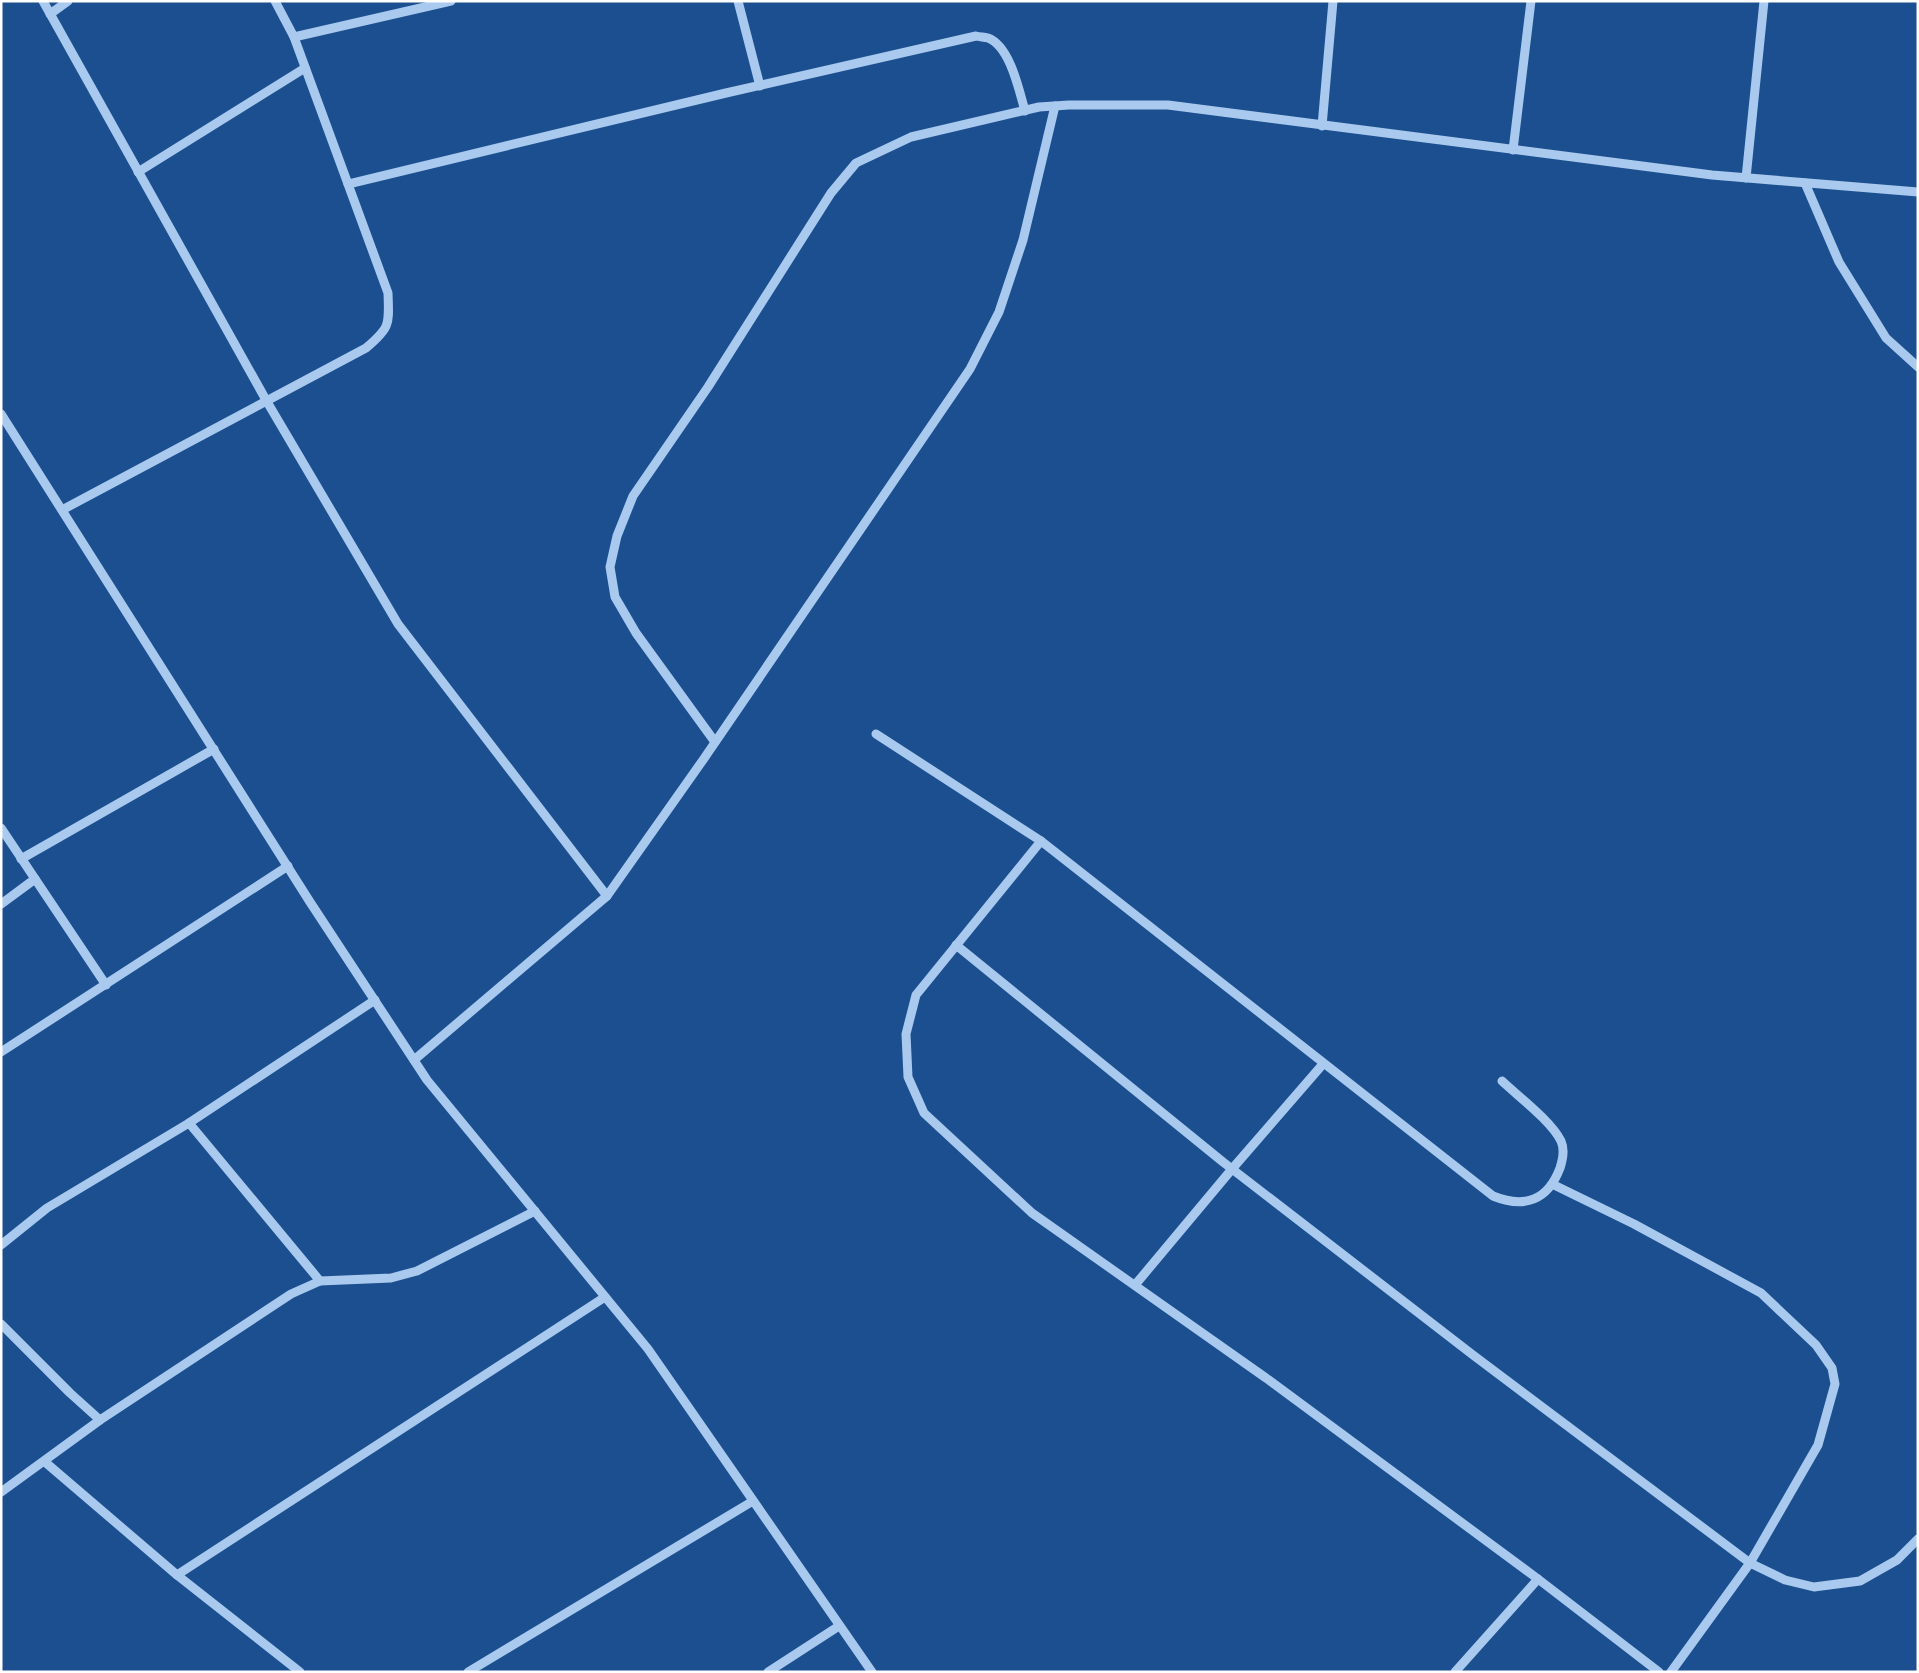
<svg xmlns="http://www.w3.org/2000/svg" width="1919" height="1673" font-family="Karla,sans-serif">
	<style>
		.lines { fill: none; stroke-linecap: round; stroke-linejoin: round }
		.minor { stroke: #a9c9ee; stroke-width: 9 }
	</style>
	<rect width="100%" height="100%" fill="#1b4f8f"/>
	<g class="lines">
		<g class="minor">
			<path d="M43,1l223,399 132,224 209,272"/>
			<path d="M738,1l22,85"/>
			<path d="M50,14l18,-13"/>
			<path d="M294,37l157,-36"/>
			<path d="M1322,126l11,-125"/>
			<path d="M1513,150l18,-149"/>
			<path d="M138,172l167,-104"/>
			<path d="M1746,178l18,-177"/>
			<path d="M1805,183l34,79 47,76 32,29"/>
			<path d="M348,184l378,-91 250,-57c4,1 8,1 12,2 22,8 31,52 37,73"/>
			<path d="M1,414l309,488 117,178 221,269 224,323"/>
			<path d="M62,510l304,-162c25,-21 23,-24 22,-55l-94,-256 -19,-36"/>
			<path d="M876,734l165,107 452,355c32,13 55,4 67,-28 3,-9 5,-18 1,-27 -10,-20 -42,-44 -59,-60"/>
			<path d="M715,742l-79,-109 -21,-36 -5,-30 7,-31 16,-40 75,-109 123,-194 25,-30 55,-26 128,-30 30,-2h99l544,70 206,17"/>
			<path d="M1,828l105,157"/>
			<path d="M1041,841l-125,154 -10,39 2,43 16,36 108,100 234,165 272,201 121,93"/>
			<path d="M21,859l193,-110"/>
			<path d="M1,904l34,-25"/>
			<path d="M956,945l267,217 250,193 277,208 35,17 29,7 46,-6 37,-21 21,-21"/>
			<path d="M1,1052l287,-186"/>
			<path d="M414,1060l193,-164 96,-136 267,-391 29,-57 24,-72 32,-134"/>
			<path d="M189,1123l131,158"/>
			<path d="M1552,1184l82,40 127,69 55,52 16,23 3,16 -17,61 -68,118 -79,109"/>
			<path d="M1,1245l46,-37 142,-85 186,-123"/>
			<path d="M1135,1285l97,-116 91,-105"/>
			<path d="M1,1324l69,69 30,27"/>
			<path d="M45,1462l132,113 123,97"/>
			<path d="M1,1492l99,-72 191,-126 29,-13 71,-3 26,-7 118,-60"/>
			<path d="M177,1575l428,-278"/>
			<path d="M468,1672l285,-171"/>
			<path d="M768,1672l71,-46"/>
			<path d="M1455,1672l83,-93"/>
		</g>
	</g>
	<rect width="1919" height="1673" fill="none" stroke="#ffffff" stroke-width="5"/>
</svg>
